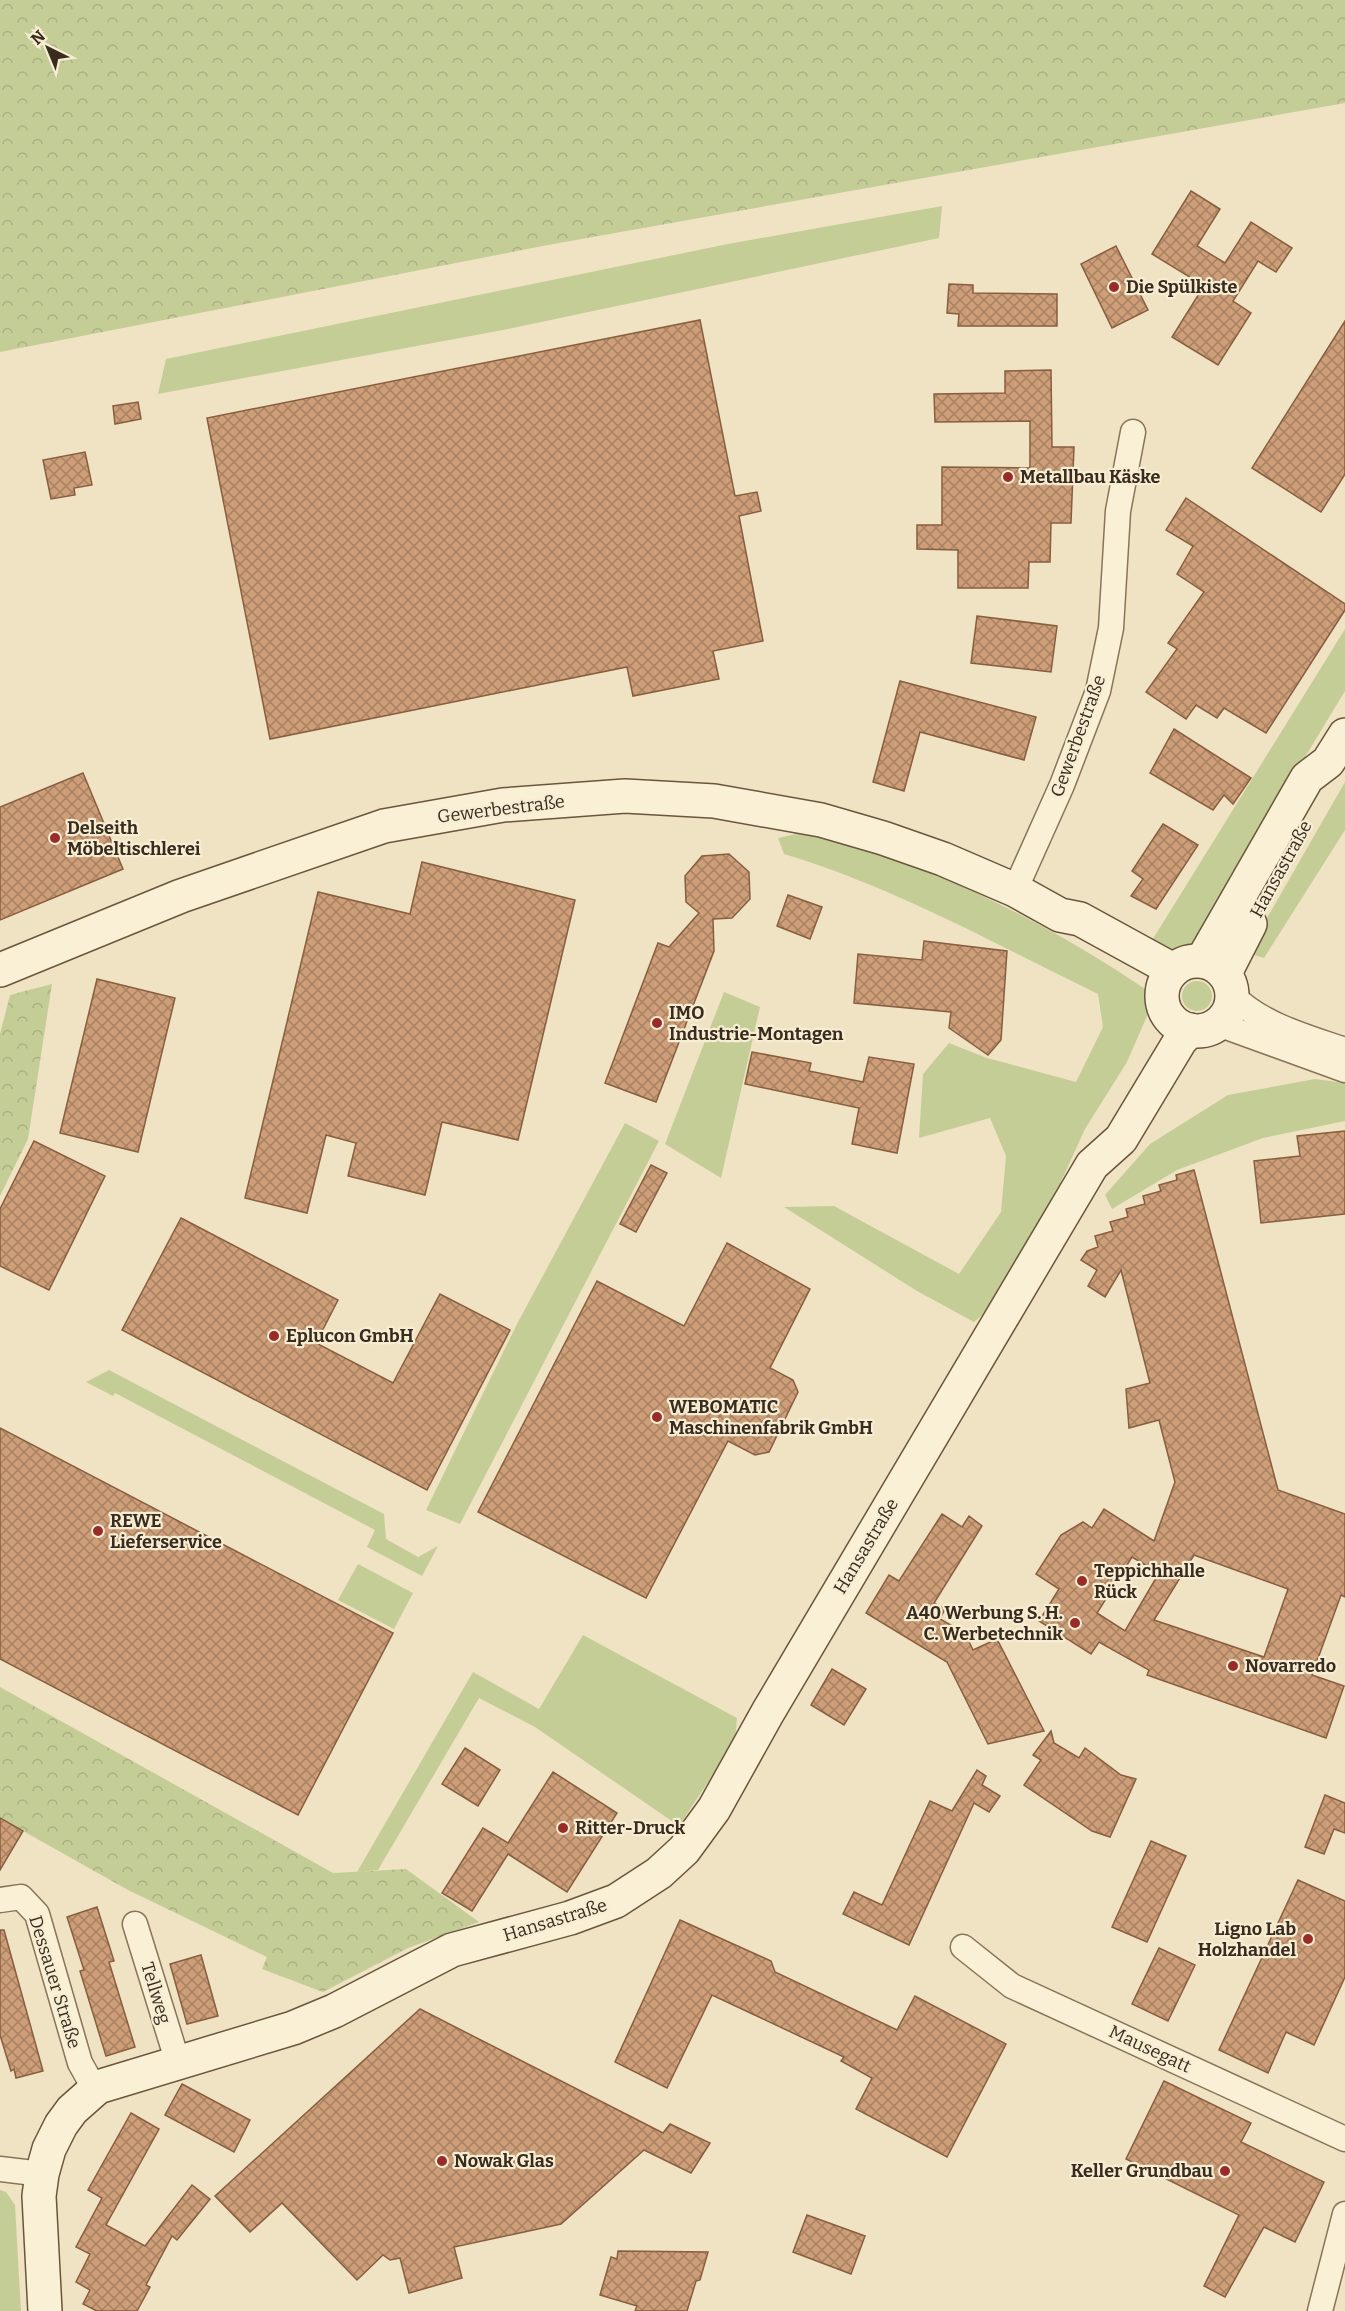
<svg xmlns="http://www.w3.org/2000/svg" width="1345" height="2311" font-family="Bitter,serif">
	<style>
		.green { fill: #c5cd97 }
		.forest { fill: url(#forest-crowns) }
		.building { fill: url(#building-cross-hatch); stroke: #885e3f; stroke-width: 1.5; fill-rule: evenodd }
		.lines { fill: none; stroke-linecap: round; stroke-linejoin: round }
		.street-casing { stroke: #897459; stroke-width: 27 }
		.secondary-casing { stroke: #6b553d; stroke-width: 36 }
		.street { stroke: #f9f0d6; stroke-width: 24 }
		.secondary { stroke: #f9f0d6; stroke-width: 33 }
		.poi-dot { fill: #992b29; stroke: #f6edd3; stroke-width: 2 }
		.labels { text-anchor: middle; stroke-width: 4.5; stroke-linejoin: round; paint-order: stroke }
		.poi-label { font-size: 18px; font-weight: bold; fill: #392c1e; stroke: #f6edd3; text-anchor: start }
		.street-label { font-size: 18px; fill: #392c1e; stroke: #f6edd3 }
	</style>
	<defs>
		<pattern id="forest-crowns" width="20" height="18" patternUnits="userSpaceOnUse" patternTransform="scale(1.5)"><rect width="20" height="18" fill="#c5cd97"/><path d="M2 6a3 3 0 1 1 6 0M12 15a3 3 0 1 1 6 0" fill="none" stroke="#aab082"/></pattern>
		<pattern id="building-cross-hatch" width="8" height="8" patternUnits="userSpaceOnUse" patternTransform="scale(1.5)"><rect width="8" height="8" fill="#cd9e78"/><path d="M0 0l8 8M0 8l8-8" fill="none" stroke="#a78162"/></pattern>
	</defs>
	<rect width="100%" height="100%" fill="#efe3c3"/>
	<g class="green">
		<path d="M942,206l-3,32 -436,92 -345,64 8,-35 562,-115z"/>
		<path d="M1345,629v62l-155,256 -18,7 -21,-12z"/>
		<path d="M1345,782v48l-81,128 -17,-5z"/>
		<path d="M801,833c23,6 49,9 71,17 95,34 190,82 273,139l2,27 -20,46 -42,67 -37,81 -62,102 -12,10 -57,-31 -133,-84 50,-1 125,68 42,-62 5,-56 -16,-38 -71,20 4,-64 26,-31 38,15 89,24 27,-55 -5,-33c-103,-50 -204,-107 -314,-140l-6,-16z"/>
		<circle cx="1197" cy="996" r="15"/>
		<path d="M724,992l36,15 -39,171 -56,-34z"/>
		<path d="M1315,1079l30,4v38l-82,17 -86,32 -65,39 -7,-14 45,-51 78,-49z"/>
		<path d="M625,1123l34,18 -199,383 -34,-14 91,-186z"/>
		<path d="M109,1370l275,144 2,25 32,18 20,-11 -16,30 -55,-29 8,-17 -260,-137 -2,3 -27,-14z"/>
		<path d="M358,1564l55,29 -19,36 -56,-29z"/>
		<path d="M583,1635l154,83 -2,23 -56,85 -144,-99 -56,-29 -101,172 -21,2 116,-200 66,37z"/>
		<path d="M0,2190l6,2 9,13 6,106h-21z"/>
	</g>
	<g class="forest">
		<path d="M0,0h1345v103l-797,142 -548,107z"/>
		<path d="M52,984l-24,155 -28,57v-162l10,-39z"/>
		<path d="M0,1687l333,186 73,-4 73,53 -71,26 -85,44 -61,-23 5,-12 -139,-67 -128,-72z"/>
	</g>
	<g class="building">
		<path d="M1191,191l29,18 -23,37 28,17 26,-41 41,26 -16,24 -18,-11 -25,40 18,12 -33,52 -46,-28 35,-56 -6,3 -49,-30z"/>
		<path d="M1116,246l32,64 -36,18 -31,-64z"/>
		<path d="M949,284l24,1v8l84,1v32h-99l1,-12 -12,-1z"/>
		<path d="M700,320l35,176 22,-4 4,19 -22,5 24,125 -50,10 6,28 -86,17 -6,-29 -357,72 -63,-321z"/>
		<path d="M1345,321v153l-24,38 -69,-44z"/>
		<path d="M1051,370l1,77h22l-3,76h-20l-1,39h-21l-1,26h-70v-38l-41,-1v-24h25v-58l88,1v-47l-95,1 -1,-28 71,-1v-22z"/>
		<path d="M138,402l3,17 -26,5 -2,-18z"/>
		<path d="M85,452l7,33 -18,3 1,7 -24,4 -8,-39z"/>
		<path d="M1186,498l159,106v6l-79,123 -42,-25 -7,10 -21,-13 -10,14 -40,-27 31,-43 -9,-6 36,-51 -27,-18 16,-28 -27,-16z"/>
		<path d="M977,616l80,10 -6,46 -80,-9z"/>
		<path d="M900,681l136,36 -12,43 -104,-28 -16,59 -31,-9z"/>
		<path d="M1174,729l77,49 -18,26 -9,-9 -11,15 -63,-37z"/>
		<path d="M83,773l40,96 -123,51v-113z"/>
		<path d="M1163,824l35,21 -42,64 -25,-13 12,-17 -11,-8z"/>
		<path d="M729,854l20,18 1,27 -18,19 -19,1 1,32 -58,151 -51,-19 53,-140 11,4 30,-34 -13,-11 -1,-26 17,-20z"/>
		<path d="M422,862l153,38 -57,240 -76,-18 -17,73 -77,-19 8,-33 -30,-8 -19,78 -62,-15 73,-306 92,22z"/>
		<path d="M788,895l34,12 -12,32 -33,-13z"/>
		<path d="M924,941l83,10 -6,89 -13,15 -39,-27 2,-16 -97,-9 4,-49 64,6z"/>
		<path d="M97,979l78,19 -37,154 -78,-19z"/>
		<path d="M752,1052l59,11 -2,8 54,11 6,-25 45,7 -17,89 -45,-9 7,-36 -114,-24z"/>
		<path d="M1345,1131v83l-84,9 -7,-62 46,-5 -3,-20z"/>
		<path d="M34,1141l71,35 -56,114 -49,-24v-57z"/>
		<path d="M651,1165l16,8 -31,59 -16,-8z"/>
		<path d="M1194,1170l84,320 67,24v83l-4,-2 -29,80 32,11 -18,52 -179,-63 2,-5 -50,-28 -8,12 -52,-33 20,-32 -23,-15 25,-39 22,-13 9,6 12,-19 50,32 21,-59 -16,-62 -30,8 -3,-39 24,-6 -29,-113 -16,27 -17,-11 9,-16 -16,-10 6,-9 11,-4 -3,-11 18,-5 -3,-9 18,-5 -2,-8 19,-5 -2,-8 18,-5 -2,-6 18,-5 -1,-5zM1194,1555l94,34 -24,68 -110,-37zM1132,1557l27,16 -34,58 -28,-18z"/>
		<path d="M181,1218l157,82 -22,43 77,40 47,-89 70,36 -83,160 -305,-160z"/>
		<path d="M727,1243l83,46 -40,79 23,12 5,12 -29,60 -14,3 -27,-14 -82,157 -168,-86 119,-231 87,45z"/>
		<path d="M0,1428l393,205 -95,182 -298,-156z"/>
		<path d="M942,1514l20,13 7,-11 13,10 -48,77 11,6 -5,10 25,14 8,17 24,-11 47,92 -56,13 -41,-82 -81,-49 23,-38 10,6z"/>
		<path d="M832,1669l34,20 -22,36 -33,-20z"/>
		<path d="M1051,1731l3,12 25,15 6,-10 36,27 15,4 -26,58 -18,-6 -68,-46 17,-25 -8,-5z"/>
		<path d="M465,1748l35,22 -22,36 -36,-22z"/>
		<path d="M977,1770l9,6 -4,9 18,11 -11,16 -15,-9 -65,142 -66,-31 11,-22 28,13 48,-104 22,10z"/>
		<path d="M553,1772l64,41 -50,79 -59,-38 -36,57 -30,-18 41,-65 25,15z"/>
		<path d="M1325,1795l20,8v30l-11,-4 -10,25 -19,-7z"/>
		<path d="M0,1818l23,13 -23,39z"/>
		<path d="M1151,1841l35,15 -39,86 -35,-15z"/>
		<path d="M1298,1880l47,21v76l-31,68 -28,-13 -18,41 -49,-23z"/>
		<path d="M97,1907l17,54 -5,1 26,85 -29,9 -26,-85 4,-1 -17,-53z"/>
		<path d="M680,1920l91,41 4,11 122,58 18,-34 91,48 -59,113 -91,-48 16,-31 -31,-17 3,-4 -132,-62 -45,93 -52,-26z"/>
		<path d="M0,1930h4l39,141 -27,7 -2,-9 -3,2 -11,-36z"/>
		<path d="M1159,1948l36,17 -27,56 -36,-17z"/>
		<path d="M201,1955l17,61 -31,8 -17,-60z"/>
		<path d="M420,2009l243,124 7,-9 40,19 -19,30 -47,-23 -83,74 -107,23 8,31 -53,15 -9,-35 -10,2 -7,-5 -26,25 -75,-77 -32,29 -35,-36z"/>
		<path d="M1164,2081l87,42 -10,19 83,40 -29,60 -31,-15 -39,70 -21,-11 35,-71 -113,-56z"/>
		<path d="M182,2084l68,36 -16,32 -69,-37z"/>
		<path d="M131,2113l28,16 -53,96 39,21 47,-61 18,14 -33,41 -5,-4 -26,49 4,2 -13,24h-40l-14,-7 7,-14 -14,-8 14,-28 -14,-7 26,-49 -14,-8z"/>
		<path d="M807,2215l58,21 -14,38 -58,-22z"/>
		<path d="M618,2251l90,1 -8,28 -4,1 -9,30h-52l2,-5 -37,-11 11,-38 6,2z"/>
	</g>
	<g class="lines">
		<g class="street-casing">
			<g id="street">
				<path d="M1015,890l47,-105 36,-94 13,-63 7,-117 15,-79"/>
				<path d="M1233,996c29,29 74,41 112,54"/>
				<path d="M1218,1024l127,46"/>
				<path d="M0,1900l21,-3 16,17 43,149 9,16 9,8"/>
				<path d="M135,1924l43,139"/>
				<path d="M963,1947l49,39 333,153"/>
				<path d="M0,2169l42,5"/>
				<path d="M1320,2311l25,-97"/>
			</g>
		</g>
		<g class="secondary-casing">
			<g id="secondary">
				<circle cx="1197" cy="996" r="35"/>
				<path d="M1202,961l105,-183 21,-16 17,-27"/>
				<path d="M0,970l181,-74 203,-70 119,-21 122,-9 89,5 107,19 62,18 60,21 72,31 45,25 20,4 93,51"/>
				<path d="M1225,973l25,-49"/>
				<path d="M45,2311l-6,-115 3,-22 7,-25 12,-24 11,-15 26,-23 195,-59 41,-17 118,-61 118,-32 46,-17 43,-28 25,-23 30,-41 54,-97 324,-547 29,-26 59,-98 10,-11"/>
			</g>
		</g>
		<use href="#street" class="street"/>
		<use href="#secondary" class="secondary"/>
	</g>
	<g class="poi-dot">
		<circle cx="1114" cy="287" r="6"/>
		<circle cx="1008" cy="477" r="6"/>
		<circle cx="55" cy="838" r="6"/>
		<circle cx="657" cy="1023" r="6"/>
		<circle cx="274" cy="1336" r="6"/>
		<circle cx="657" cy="1417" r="6"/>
		<circle cx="98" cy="1531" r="6"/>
		<circle cx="1082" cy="1581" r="6"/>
		<circle cx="1075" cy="1623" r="6"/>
		<circle cx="1233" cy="1666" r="6"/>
		<circle cx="563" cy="1828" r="6"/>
		<circle cx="1308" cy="1939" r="6"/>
		<circle cx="442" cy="2161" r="6"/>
		<circle cx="1225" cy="2171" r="6"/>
	</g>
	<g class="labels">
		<g class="poi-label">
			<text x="1126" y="293">Die Spülkiste</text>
			<text x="1020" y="483">Metallbau Käske</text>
			<text x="67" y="834">Delseith<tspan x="67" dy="21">Möbeltischlerei</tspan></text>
			<text x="669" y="1019">IMO<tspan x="669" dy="21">Industrie-Montagen</tspan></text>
			<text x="286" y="1342">Eplucon GmbH</text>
			<text x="669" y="1413">WEBOMATIC<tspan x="669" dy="21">Maschinenfabrik GmbH</tspan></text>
			<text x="110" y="1527">REWE<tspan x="110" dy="21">Lieferservice</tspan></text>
			<text x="1094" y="1577">Teppichhalle<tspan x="1094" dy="21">Rück</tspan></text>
			<text x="1063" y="1619" text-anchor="end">A40 Werbung S. H.<tspan x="1063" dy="21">C. Werbetechnik</tspan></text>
			<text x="1245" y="1672">Novarredo</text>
			<text x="575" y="1834">Ritter-Druck</text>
			<text x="1296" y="1935" text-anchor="end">Ligno Lab<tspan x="1296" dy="21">Holzhandel</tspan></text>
			<text x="454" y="2167">Nowak Glas</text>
			<text x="1213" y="2177" text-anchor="end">Keller Grundbau</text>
		</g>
		<g class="street-label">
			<text transform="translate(1078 736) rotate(-70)" y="6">Gewerbestraße</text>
			<text transform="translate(501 809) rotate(-7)" y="6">Gewerbestraße</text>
			<text transform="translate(1281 869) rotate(-61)" y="6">Hansastraße</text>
			<text transform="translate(866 1546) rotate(-59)" y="6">Hansastraße</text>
			<text transform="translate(555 1920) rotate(-17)" y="6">Hansastraße</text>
			<text transform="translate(55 1982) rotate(73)" y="6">Dessauer Straße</text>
			<text transform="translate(156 1993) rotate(73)" y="6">Tellweg</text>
			<text transform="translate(1150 2049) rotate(25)" y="6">Mausegatt</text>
		</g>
	</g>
	<g transform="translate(48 48) rotate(317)" stroke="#f6edd3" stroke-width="4.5" paint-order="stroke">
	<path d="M0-4.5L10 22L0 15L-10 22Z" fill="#392c1e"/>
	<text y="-9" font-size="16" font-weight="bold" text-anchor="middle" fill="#392c1e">N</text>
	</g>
</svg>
